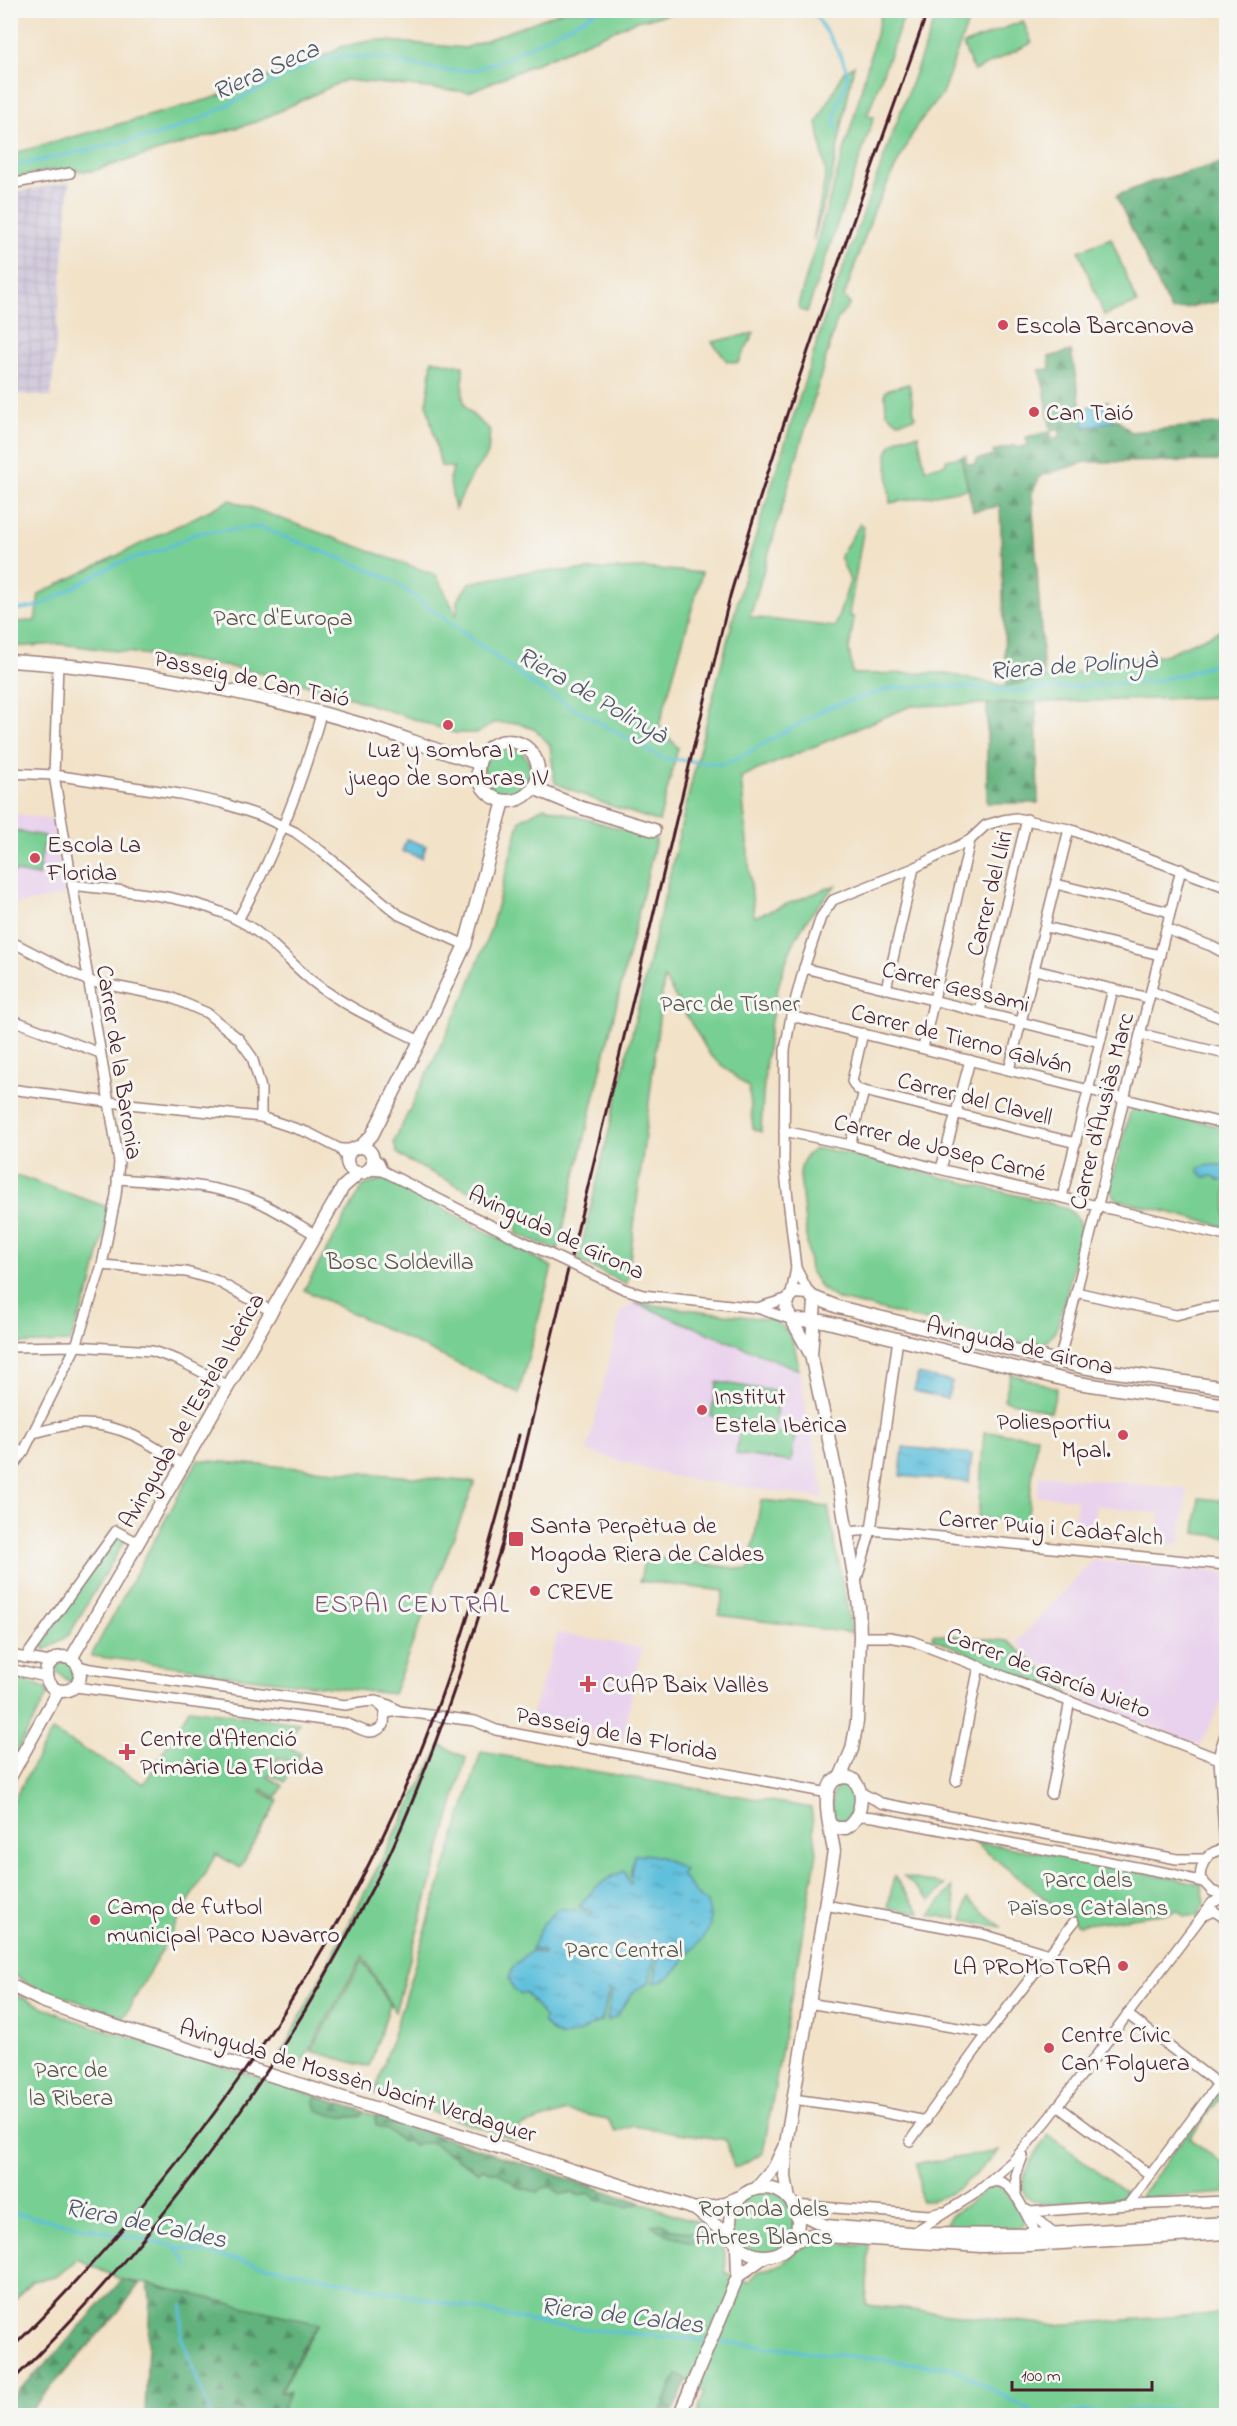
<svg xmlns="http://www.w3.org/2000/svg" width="1237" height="2426" font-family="'Indie Flower',sans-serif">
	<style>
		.built { fill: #e9d2ed }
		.industrial { fill: url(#industrial-grid) }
		.green { fill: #78cf93; stroke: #61775f; stroke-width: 1.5 }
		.forest { fill: url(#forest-firs); stroke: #566854; stroke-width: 1.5 }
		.water { fill: url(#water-ripples); stroke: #547084; stroke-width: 1.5 }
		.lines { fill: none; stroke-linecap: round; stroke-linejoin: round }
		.stream { stroke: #5ec0dc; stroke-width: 3 }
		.minor-casing { stroke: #9e807a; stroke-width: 12 }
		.secondary-casing { stroke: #9e807a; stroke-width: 15 }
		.minor { stroke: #fff; stroke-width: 9 }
		.secondary { stroke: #fff; stroke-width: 12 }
		.rail { stroke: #4a1f2b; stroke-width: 3 }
		.minor-bridge-casing { stroke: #9e807a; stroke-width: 12; stroke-linecap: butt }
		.minor-bridge { stroke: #fff; stroke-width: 9 }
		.poi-dot { fill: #d1495b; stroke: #f6f6f2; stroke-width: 2 }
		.labels { text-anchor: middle; stroke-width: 6; stroke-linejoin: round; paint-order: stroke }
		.poi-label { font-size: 24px; fill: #4a1f2b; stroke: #f6f6f2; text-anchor: start }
		.park-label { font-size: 24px; fill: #58544a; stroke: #f6f6f2 }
		.street-label { font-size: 24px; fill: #4a1f2b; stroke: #f6f6f2 }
		.water-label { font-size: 26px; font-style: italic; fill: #515769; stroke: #f6f6f2 }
		.neighbourhood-label { font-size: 26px; letter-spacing: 1.5px; fill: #7c5271; stroke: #f6f6f2 }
	</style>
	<defs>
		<pattern id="industrial-grid" width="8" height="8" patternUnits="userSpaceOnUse" patternTransform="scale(1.5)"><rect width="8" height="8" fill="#c9bfd7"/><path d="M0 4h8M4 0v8" fill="none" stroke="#aea4b9"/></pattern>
		<pattern id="forest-firs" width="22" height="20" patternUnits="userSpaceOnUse" patternTransform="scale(1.5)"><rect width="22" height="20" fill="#62b27d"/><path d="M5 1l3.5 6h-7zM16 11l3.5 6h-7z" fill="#539067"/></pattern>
		<pattern id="water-ripples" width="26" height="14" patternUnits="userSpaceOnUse" patternTransform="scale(1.5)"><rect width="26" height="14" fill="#5ec0dc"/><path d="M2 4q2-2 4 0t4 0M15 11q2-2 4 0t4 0" fill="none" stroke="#509bb3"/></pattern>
	</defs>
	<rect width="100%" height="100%" fill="#f6f6f2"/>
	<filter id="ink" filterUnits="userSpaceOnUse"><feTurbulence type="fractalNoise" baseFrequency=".0167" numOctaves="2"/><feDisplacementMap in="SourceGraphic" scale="12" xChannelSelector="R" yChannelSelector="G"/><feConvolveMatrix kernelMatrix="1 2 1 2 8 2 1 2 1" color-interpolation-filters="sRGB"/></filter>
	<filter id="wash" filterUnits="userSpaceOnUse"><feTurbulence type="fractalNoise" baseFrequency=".008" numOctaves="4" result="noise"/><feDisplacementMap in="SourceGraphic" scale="24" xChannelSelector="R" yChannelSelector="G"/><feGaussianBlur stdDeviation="1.35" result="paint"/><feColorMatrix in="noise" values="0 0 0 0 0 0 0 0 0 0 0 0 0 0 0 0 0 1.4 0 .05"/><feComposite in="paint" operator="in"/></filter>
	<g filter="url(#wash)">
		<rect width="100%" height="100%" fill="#f2e2c8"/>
		<g class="built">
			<path d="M11,813l42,7 12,76 -49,8 -5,13z"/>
			<path d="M635,1303l164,67 25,124 -2,4 -153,-22 -82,-25 35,-141z"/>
			<path d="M1039,1475l148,14 -7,56 -22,-2 2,-29 -64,-9 -4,27 -19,-1 4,-32 -40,-3z"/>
			<path d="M1093,1560l133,13v125l-7,9 -19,38 -116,-45 -68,-57z"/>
			<path d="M558,1633l84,15 -19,91 -93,-19z"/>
		</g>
		<path class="industrial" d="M70,182l-19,215 -40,-4v-200z"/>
		<g class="green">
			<path d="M563,11h122l-49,10 -167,71 -124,-12 -89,42 -164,49 -41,-1 -40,8v-24l202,-56 122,-47 4,-4 37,-7 89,8z"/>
			<path d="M882,11h24l-39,105 7,1 -67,195 -7,-2 -2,-5 56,-188z"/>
			<path d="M938,11h34l-30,83 -25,31 -42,83 -31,89 6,7 -13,16 -87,297 85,10 15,-46 -10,-25 20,-32 4,2 -15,89 5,3 -5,32 4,24 89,-1 64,13 161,-32 59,-26v69l-315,9 -170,71 13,140 82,-32c-9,11 -19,21 -27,32 -40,53 -45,151 -48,215l-8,-3 -4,-41 -39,-33 -46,-77 -37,306 -49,-23 121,-510 51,-197 75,-237z"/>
			<path d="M1023,21l9,22 -58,28 -11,-26z"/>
			<path d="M854,65l-22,111 -19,64 13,-67 -9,-50 26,-50z"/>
			<path d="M1111,238l26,65 -33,12 -25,-64z"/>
			<path d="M754,333l-16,30 -11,-2 -15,-19z"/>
			<path d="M432,360l31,6c0,41 -6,37 27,64l-2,24 -15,20 -18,35 -6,-31 5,-10 -13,-2 -14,-61z"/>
			<path d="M909,384l6,34 -17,4 -12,-10 -1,-20 4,-3z"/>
			<path d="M918,435l7,34 21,-5v-4l15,-3 7,32 -78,14 -3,-49c5,-16 16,-18 31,-19z"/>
			<path d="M230,500l206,75 21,41v-15l12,-18 58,-11 115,-4 60,5 -43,153 19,22 -19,74 -59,-20 -45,-19 -5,-38 -14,-15 -19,-7h-24l-15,10h-23l-125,-42 -79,-20 -61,-11 -130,-16 -49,3v-25l24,-1 4,-27z"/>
			<circle cx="507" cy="770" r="23"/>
			<path d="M544,807l112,32 -98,411 -41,-16 -1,-20 -108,-53 -11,-8 -3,-11 72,-149 25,-65 29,-108z"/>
			<path d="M10,830l35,6 -7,40 -27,-5z"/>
			<path d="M1138,1106l88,22v99l-110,-28 -7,-10 21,-77z"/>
			<path d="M815,1149h11l235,57c9,4 16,9 19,20 3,14 -18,82 -23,101 -7,15 -15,20 -32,18l-188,-46 -16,-11 -11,-17 -10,-96c1,-13 4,-19 15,-26z"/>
			<path d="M10,1177h12l88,31 -18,76 -22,58 -59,2z"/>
			<path d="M386,1178l166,89 -33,126 -215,-103 59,-104z"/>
			<path d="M635,1303l139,17c21,13 21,28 25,50z"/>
			<path d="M1011,1374l46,14 -6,24 -47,-12z"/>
			<path d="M717,1382l62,10 -5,35 -63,-11z"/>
			<path d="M740,1426l55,9 -4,27 -55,-8z"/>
			<path d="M984,1432l53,4 -10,86 -49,-4z"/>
			<path d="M198,1460l277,22 -82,212 -180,-20v-3l-122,-15z"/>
			<path d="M1199,1498l27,3v36l-31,-4z"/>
			<path d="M761,1500l67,7 24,126 -133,-18 5,-24 -84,-10 5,-25 104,14z"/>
			<path d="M117,1535l8,5 -56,95 -24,15 -3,-6 4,-5v-5z"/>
			<path d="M933,1634l75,7 61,50 -3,3 -134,-56z"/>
			<path d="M63,1656c17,5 20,15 13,31l-22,-18 7,-6z"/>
			<path d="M11,1676l35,12 2,6 -37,68z"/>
			<path d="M189,1709l110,14 -13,22 15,9 -6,12 -16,-9 -2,5 14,9 -6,11 -15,-8 -2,3 15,9 -7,12 -14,-9 -2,2 18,10 -38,67 -24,-14 -92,163 -89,-30 -24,-14v-168l41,-74 92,53z"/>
			<path d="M441,1745l25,13 -71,254 -32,-56 -63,110 -26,2z"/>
			<path d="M481,1752l330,56 6,45 -54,300 -29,15 -8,-28 -93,-14 -17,6 -8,-13 -41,-8 -47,15 -4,14 -141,-47z"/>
			<path d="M845,1780c17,9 11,33 -3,42l-10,-5c0,-16 -2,-28 13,-37z"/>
			<path d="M974,1842l89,14 138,28 4,18 -7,14h-14l-7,-6 -7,3 -92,12z"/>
			<path d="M894,1876l26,37 -32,-5z"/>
			<path d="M904,1877l40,8 -13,16z"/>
			<path d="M952,1887l5,32 -27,-4z"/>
			<path d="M967,1899l35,28 -39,-7z"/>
			<path d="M363,1960l27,45 -21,62 -58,-16z"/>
			<path d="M11,1992l59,27 198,61 430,142c17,11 33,28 26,50l25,10 9,-10 24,-8 18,-15 21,-8 48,5 -3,59 187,20 173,-12v102h-529l2,-10 6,-12 -28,-19 -18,41h-379l9,-23 -9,1 38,-69 -170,-40 -26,-4 -45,-21 -21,18 -24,4 -21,24z"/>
			<path d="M1218,2090l8,7 -9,5 -27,36 36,28v27l-87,6z"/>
			<path d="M1049,2135l77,58 -5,5 -76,6c-46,-4 -9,-52 4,-69z"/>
			<path d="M999,2151c-20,20 -47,51 -78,50l-4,-37z"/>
			<path d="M994,2184c16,6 23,24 31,38l-1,3 -3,2 -66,1 -9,-4 5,-8z"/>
			<circle cx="764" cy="2222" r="34"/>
		</g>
		<g class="forest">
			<path d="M1226,162v138l-55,11 -55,-115 35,-14z"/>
			<path d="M1071,351l14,77 32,-9 14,13 95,-9v38l-141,1 -45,14 -8,17 12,185 -38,8 -6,-180 -27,5 -12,-54 5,-2v7l7,3 5,-6 16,-3 -1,-5 23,-6 1,3 11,-3 -2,-8 24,-5 2,7h7l1,-8 -3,-2 -6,2 -7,-43 -5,-18 11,-1 -1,-12z"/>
			<path d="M1036,703l2,100h-51v-99z"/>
			<path d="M317,2096l46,15 -1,4c-15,5 -31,1 -45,-5l-3,-11z"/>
			<path d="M375,2115l267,88 -15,4 -29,-7 -10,-7 -8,3 -8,-3 -11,1 -10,-7 -8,1 -6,4 -20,-5 -19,-15h-7l-8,-4 -5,4 -45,-29h-12l-7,2 -5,-4 -7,1 -14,-12 -12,-5z"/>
			<path d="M658,2224h6l9,6 27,3 2,8c-11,4 -42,-8 -51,-16z"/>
			<path d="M122,2280l17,4 -21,29 -92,102h-15v-17l40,-39z"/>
			<path d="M148,2284l171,40 -17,26 -22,42 10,-1 -10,24h-135l5,-118z"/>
			<path d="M677,2374l10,6 -16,35h-12z"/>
		</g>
		<g class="water">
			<path d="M1108,401l5,20 -29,7 -3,-19z"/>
			<path d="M407,839l19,7 -4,12 -20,-7z"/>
			<path d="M1211,1165h15v15l-6,1 -7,-5 -9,1 -5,-5v-4z"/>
			<path d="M918,1374l34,8 -5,17 -33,-8z"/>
			<path d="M903,1447l69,7 -3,28 -69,-6z"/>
			<path d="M645,1854l16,3 24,13 -4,5 21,25 4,1c11,28 0,33 -17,53 -14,15 -13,23 -35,29l4,-27 -3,-1 -6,28 -15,8 -18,26 -9,4 5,-30 -3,-1 -7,31c-24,9 -39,30 -59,0l2,-3 -20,-26 -4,3 -8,-7 -4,-9 4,-12 18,-16 13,3v-3l-13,-2 12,-25 16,-16 23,3 7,5 4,-4 -14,-5c12,-18 26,-29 46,-36l4,14 3,-3 -2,-4 4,-23z"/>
		</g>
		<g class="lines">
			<g class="stream">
				<path d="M812,10c9,15 36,50 35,67 -2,19 -17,34 -10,53"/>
				<path d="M10,167l151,-33 39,-15 109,-55 25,-7h36l78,14 26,-1 35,-13 91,-47"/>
				<path d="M10,611l30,-5 74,-41 50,-16 33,-16 63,-6 120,47 19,11 136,101 127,72 57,6 14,-3 94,-53 64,-20 53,-2 70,5 140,-10 31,-7 41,-15"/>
				<path d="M10,2212l545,114 152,15"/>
				<path d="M174,2246l15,20"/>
				<path d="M183,2305l-2,31 30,80"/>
				<path d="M714,2341l239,27 83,46 190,-7"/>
			</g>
		</g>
	</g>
	<g filter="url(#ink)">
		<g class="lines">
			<g class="minor-casing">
				<g id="minor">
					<path d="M10,184l60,-11"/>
					<path d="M10,773l44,2 126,19 42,9 39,13 34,16 26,19 78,64 66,30"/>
					<path d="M1056,884l114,28"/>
					<path d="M72,885c55,7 116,9 166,35 29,15 49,40 74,61 33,26 71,42 108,60"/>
					<path d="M238,920c37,-66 63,-133 83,-206"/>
					<path d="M1046,927l114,28"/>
					<path d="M1166,929l45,17 15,8"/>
					<path d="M10,941l78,40 82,16 37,16 32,26 13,18 9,31v29"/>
					<path d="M804,968l296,74"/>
					<path d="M1035,970l114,28"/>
					<path d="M886,989l28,-121"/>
					<path d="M1151,991l75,29"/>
					<path d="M980,1011l47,-192"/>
					<path d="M791,1016l435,108"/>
					<path d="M10,1019l90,34"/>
					<path d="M1141,1034l85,20"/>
					<path d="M923,1048l47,-208"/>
					<path d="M1009,1070l60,-241"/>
					<path d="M10,1089l98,13 153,15 48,16 31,16h13"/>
					<path d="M864,1091l212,52"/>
					<path d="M784,1131l66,14 85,23 291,68"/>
					<path d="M850,1145l14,-54 -7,-2 -5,-8 11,-48"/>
					<path d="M340,1149l7,10"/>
					<path d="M372,1158l7,4 4,9"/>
					<path d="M941,1169l29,-109"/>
					<path d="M367,1170l16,1 135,68"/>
					<path d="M117,1179c47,3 104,5 146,25 18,9 36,21 53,31"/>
					<path d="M1062,1197l51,-208"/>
					<path d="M102,1265l84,7 29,8 58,32"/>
					<path d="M796,1268l13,25"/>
					<path d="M624,1289l19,6 114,13 36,12"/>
					<path d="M1076,1292l100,23 27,-7 23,-2"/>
					<path d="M791,1294l5,-26 -12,-104 1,-114 6,-34 13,-48 17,-51 12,-17 81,-32 56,-28 16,-15 17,-5 13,-2 53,11 157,58"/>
					<path d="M757,1308l32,-10"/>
					<path d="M10,1347l66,-1 76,5 26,9 51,26"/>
					<path d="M1059,1362l122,-493"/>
					<path d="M33,1433c15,-3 31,-9 46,-9 41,-2 72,20 105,42"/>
					<path d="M10,1449l14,2"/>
					<path d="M10,1470l14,-19 52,-105 26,-81 14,-70 3,-33 -65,-387 4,-111"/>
					<path d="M847,1532l24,-2 355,35"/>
					<path d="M856,1582l15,-52 27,-191"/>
					<path d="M860,1637h29l23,4 307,118"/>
					<path d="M10,1655l40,7"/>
					<path d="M25,1658l91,-127 23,12"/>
					<path d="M79,1666l12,3 254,36c23,-3 33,-9 54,6"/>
					<path d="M10,1669l36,8"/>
					<path d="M76,1687l269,36c16,4 24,17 39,2l1,-15 -10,-9"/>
					<path d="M386,1713l13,-2 76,10 21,9 332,63"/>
					<path d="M956,1781l23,-115"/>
					<path d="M860,1792l21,11 296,56h28"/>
					<path d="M1051,1794l19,-93"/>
					<path d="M856,1818l5,-2 13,1 299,57 29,8"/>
					<path d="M1225,1849l-6,-90 1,-9 6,-18"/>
					<path d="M1226,1849c-17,1 -25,12 -26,29l12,13 14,5"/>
					<path d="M825,1905l157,29 67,20"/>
					<path d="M1204,1915l10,-4 12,8"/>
					<path d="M808,2003l180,30"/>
					<path d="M1127,2014l99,76"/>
					<path d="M793,2099l78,11 55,11"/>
					<path d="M1058,2106l92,69"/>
					<path d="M910,2141l78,-108 86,-111"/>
					<path d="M990,2183c21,-10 34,30 43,44l1,5 -7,6"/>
					<path d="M1016,2197v-22l7,-19"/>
					<path d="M793,2205l136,10 14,-3"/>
					<path d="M1128,2205l90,-121"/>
					<path d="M1027,2210l28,24"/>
					<path d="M1030,2212l98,-7 98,-4"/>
					<path d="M913,2233l60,-38 41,-35 35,-42 153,-202 10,-13 14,-7"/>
				</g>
			</g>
			<g class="secondary-casing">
				<g id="secondary">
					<path d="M10,661c118,7 234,29 347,62 41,11 80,29 122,40"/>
					<circle cx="508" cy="771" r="30"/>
					<path d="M533,788l49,20 72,22"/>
					<path d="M360,1147l12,-12 48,-94 45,-96 39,-144"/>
					<circle cx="360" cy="1160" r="13"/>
					<path d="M813,1297l25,10 244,60 144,21"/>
					<path d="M793,1320l30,1 255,62 148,22"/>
					<path d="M811,1355l4,-53 -6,-9 -14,-1 -6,6 -3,11 25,46 30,142 18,109 1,31 -3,85 -5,27 -12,29"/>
					<circle cx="63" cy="1674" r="17"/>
					<path d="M71,1659l272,-472 16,-14"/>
					<path d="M10,1777l48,-86"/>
					<path d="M10,1985l30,15 46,17 609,192 39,31"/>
					<circle cx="764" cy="2222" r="34"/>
					<path d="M757,2188l17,-20 10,-21"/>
					<path d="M789,2199l-4,-22 1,-33 48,-293c-2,-16 -20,-73 10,-74 5,0 10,2 12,6 10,14 3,37 -10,45h-11l-5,-5"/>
					<path d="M793,2205l15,12 18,9 95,8 110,1 195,-12"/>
					<path d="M695,2209l25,-4 20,-8"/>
					<path d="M792,2242l19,-7 170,11 47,-1 198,-12"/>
					<path d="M738,2276l26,-19"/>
					<path d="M679,2416l59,-140 -1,-31"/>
				</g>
			</g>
			<use href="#minor" class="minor"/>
			<use href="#secondary" class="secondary"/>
			<g class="rail">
				<path d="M10,2350c166,-165 317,-373 407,-590 43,-106 73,-215 102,-325"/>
				<path d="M10,2383c139,-137 257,-292 347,-466 13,-25 27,-49 38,-75 43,-97 75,-197 107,-298l228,-948c58,-198 129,-391 198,-586"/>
			</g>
			<g class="minor-bridge-casing">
				<path id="minor-bridge" d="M518,1239l106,50"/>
			</g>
			<use href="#minor-bridge" class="minor-bridge"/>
		</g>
	</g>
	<g class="poi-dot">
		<circle cx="1003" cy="325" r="6"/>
		<circle cx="1034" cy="412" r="6"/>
		<circle cx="448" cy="725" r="6"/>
		<circle cx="35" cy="858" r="6"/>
		<circle cx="702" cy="1410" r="6"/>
		<circle cx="1123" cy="1435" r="6"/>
		<rect x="508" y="1531" width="16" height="16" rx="3"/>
		<circle cx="535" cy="1591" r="6"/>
		<path d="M585 1675h6v6h6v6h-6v6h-6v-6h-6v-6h6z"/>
		<path d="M124 1743h6v6h6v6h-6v6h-6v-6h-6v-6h6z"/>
		<circle cx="95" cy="1920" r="6"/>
		<circle cx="1123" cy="1966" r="6"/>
		<circle cx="1049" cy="2048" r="6"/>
	</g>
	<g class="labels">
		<g class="poi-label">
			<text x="1015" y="333">Escola Barcanova</text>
			<text x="1046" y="420">Can Taió</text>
			<text x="448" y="757" text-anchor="middle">Luz y sombra I -<tspan x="448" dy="28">juego de sombras IV</tspan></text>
			<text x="47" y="852">Escola La<tspan x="47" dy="28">Florida</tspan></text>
			<text x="714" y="1404">Institut<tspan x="714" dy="28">Estela Ibèrica</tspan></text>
			<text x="1111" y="1429" text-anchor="end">Poliesportiu<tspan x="1111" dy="28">Mpal.</tspan></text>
			<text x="530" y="1533">Santa Perpètua de<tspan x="530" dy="28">Mogoda Riera de Caldes</tspan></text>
			<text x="547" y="1599">CREVE</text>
			<text x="602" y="1692">CUAP Baix Vallès</text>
			<text x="140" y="1746">Centre d'Atenció<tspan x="140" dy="28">Primària La Florida</tspan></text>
			<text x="107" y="1914">Camp de futbol<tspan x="107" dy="28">municipal Paco Navarro</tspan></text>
			<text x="1111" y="1974" text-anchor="end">LA PROMOTORA</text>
			<text x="1061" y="2042">Centre Cívic<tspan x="1061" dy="28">Can Folguera</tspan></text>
		</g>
		<g class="park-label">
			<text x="283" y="625">Parc d'Europa</text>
			<text x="730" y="1011">Parc de Tísner</text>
			<text x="400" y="1269">Bosc Soldevilla</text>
			<text x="1088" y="1887">Parc dels<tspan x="1088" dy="28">Països Catalans</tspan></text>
			<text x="624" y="1957">Parc Central</text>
			<text x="71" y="2077">Parc de<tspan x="71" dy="28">la Ribera</tspan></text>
			<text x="764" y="2216">Rotonda dels<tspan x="764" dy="28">Arbres Blancs</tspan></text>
		</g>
		<g class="street-label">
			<text transform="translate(252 678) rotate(12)" y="8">Passeig de Can Taió</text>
			<text transform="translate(989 893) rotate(-76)" y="8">Carrer del Lliri</text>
			<text transform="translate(956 986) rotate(14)" y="8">Carrer Gessami</text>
			<text transform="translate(962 1038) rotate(14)" y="8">Carrer de Tierno Galván</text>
			<text transform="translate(120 1062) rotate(81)" y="8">Carrer de la Baronia</text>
			<text transform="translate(975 1098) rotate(14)" y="8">Carrer del Clavell</text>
			<text transform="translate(1101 1111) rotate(-76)" y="8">Carrer d'Ausiàs Marc</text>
			<text transform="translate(940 1147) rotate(14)" y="8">Carrer de Josep Carné</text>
			<text transform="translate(557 1232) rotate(25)" y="8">Avinguda de Girona</text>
			<text transform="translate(1020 1345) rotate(13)" y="8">Avinguda de Girona</text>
			<text transform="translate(191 1410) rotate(-60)" y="8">Avinguda de l'Estela Ibèrica</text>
			<text transform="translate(1051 1527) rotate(5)" y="8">Carrer Puig i Cadafalch</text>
			<text transform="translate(1049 1672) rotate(21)" y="8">Carrer de García Nieto</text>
			<text transform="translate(617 1733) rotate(11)" y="8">Passeig de la Florida</text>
			<text transform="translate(358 2080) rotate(17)" y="8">Avinguda de Mossèn Jacint Verdaguer</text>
		</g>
		<g class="water-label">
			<text transform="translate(265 69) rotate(-24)" y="9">Riera Seca</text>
			<text transform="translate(1073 664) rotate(-4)" y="9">Riera de Polinyà</text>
			<text transform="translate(593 694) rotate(30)" y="9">Riera de Polinyà</text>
			<text transform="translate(146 2222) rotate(12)" y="9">Riera de Caldes</text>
			<text transform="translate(622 2314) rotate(7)" y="9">Riera de Caldes</text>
		</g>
		<g class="neighbourhood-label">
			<text x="412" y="1612">ESPAI CENTRAL</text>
		</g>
	</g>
	<rect width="1237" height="2426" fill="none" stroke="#f6f6f2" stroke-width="36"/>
	<path d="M1012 2381v9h140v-9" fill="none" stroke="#4a1f2b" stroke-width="3"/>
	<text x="1021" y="2381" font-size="18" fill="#4a1f2b" stroke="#f6f6f2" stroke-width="4.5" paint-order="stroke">100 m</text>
</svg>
